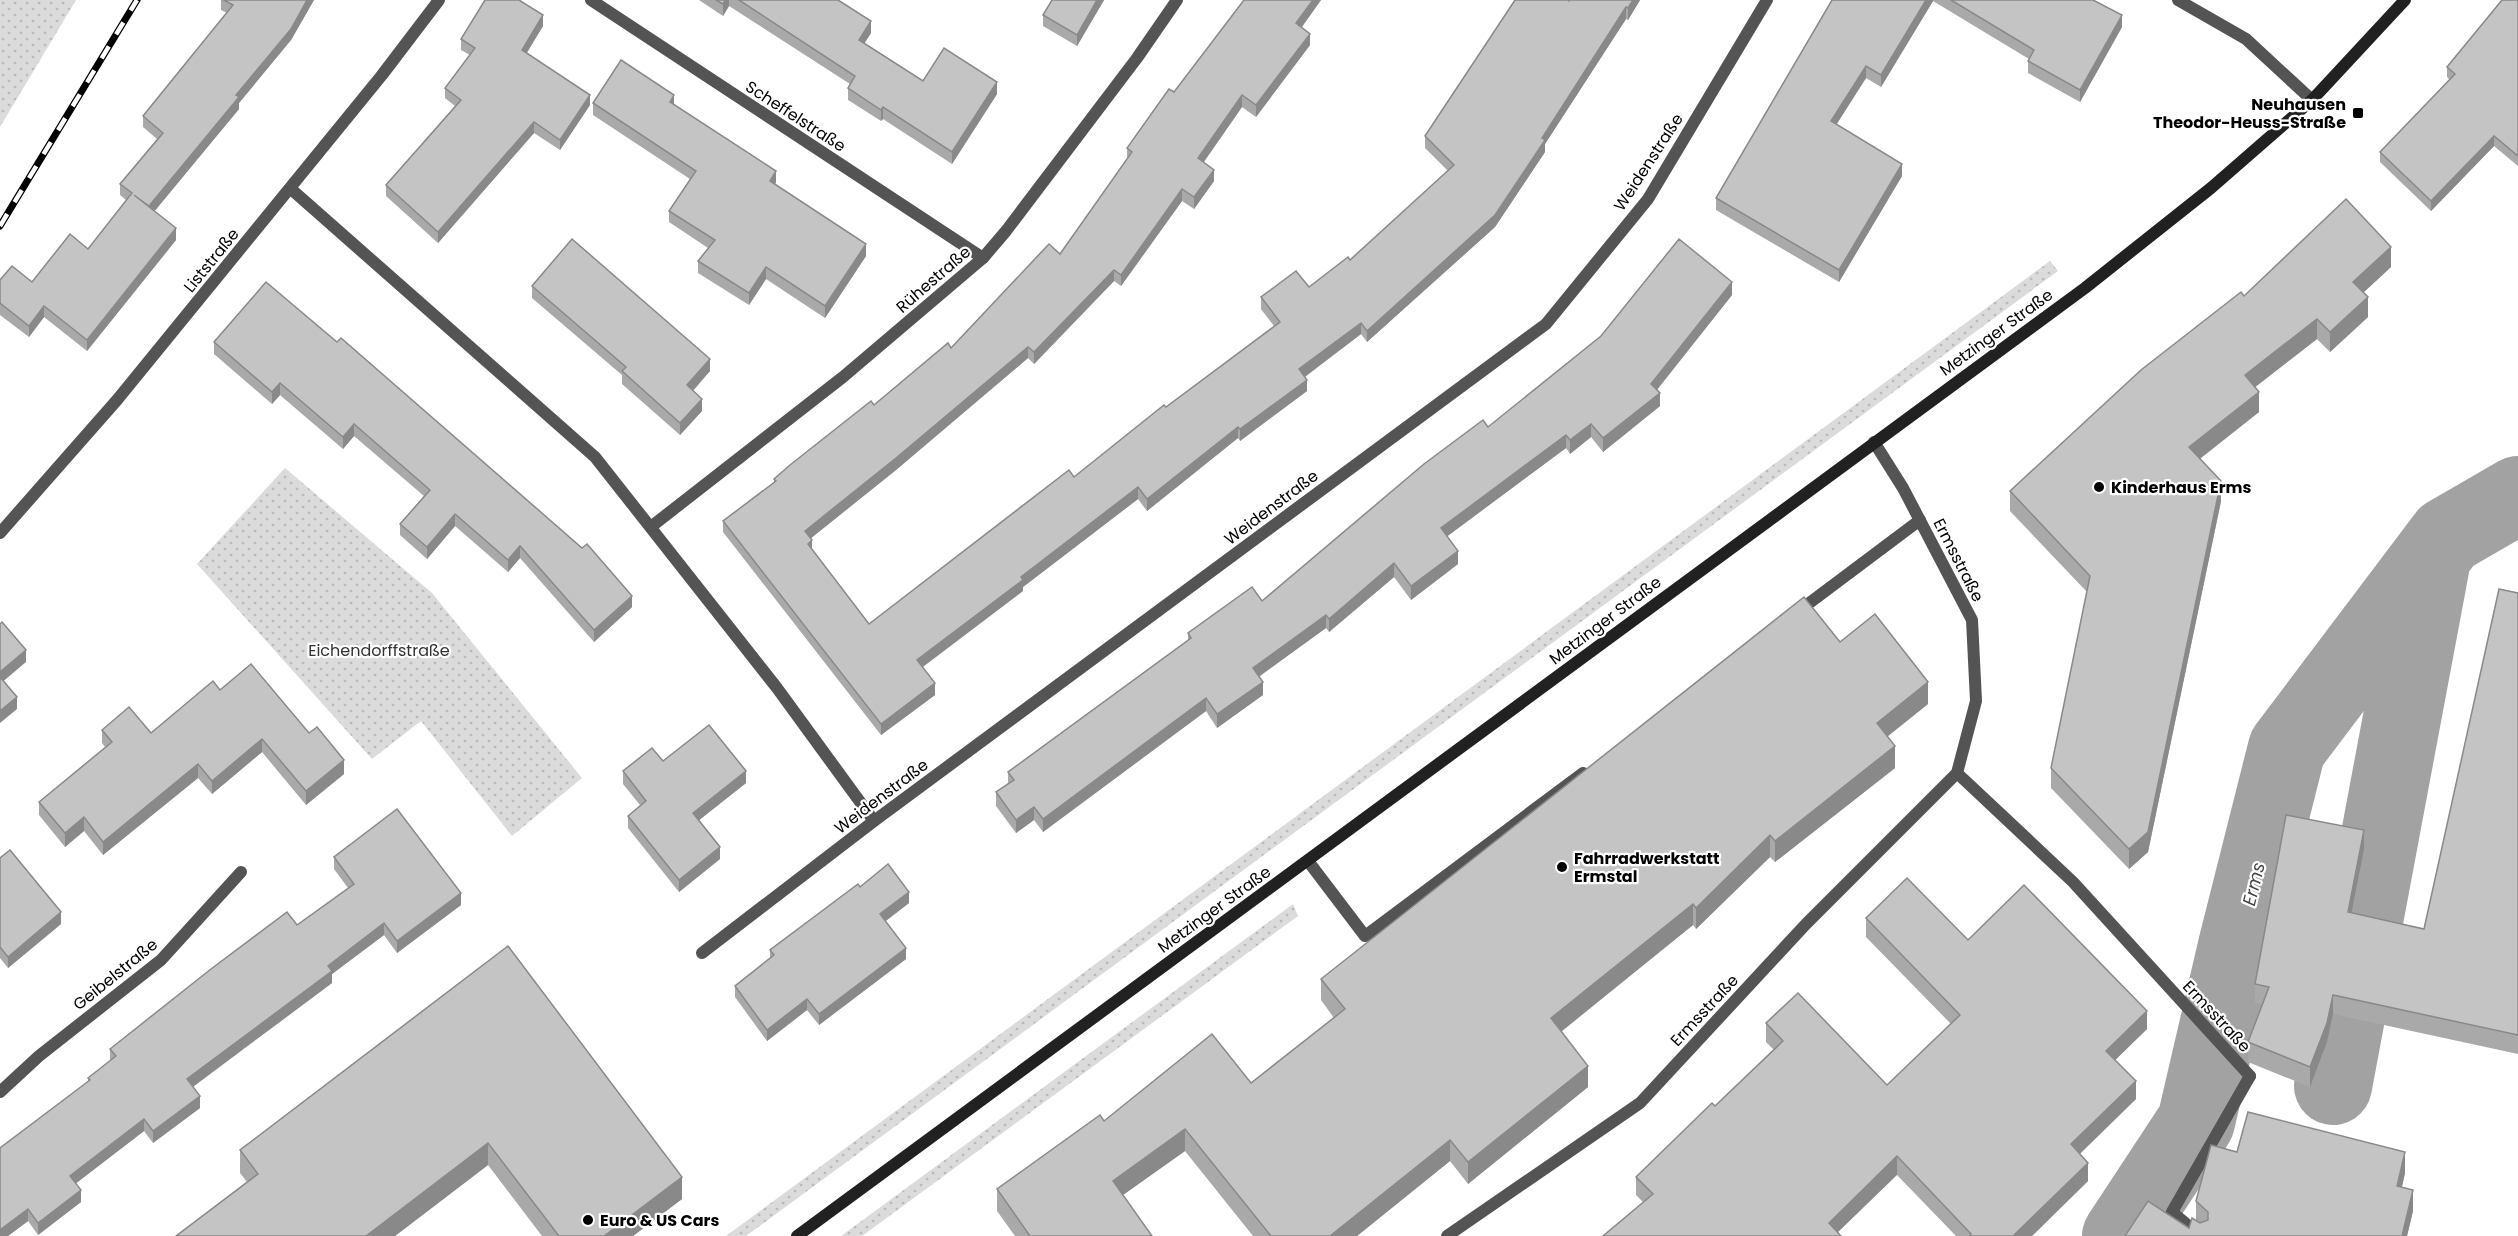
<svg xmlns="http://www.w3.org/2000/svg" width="2518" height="1236" font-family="Poppins,sans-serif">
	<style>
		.grass { fill: url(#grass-dots) }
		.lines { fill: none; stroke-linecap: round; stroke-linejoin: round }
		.river { stroke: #a2a2a2; stroke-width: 78 }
		.lane { stroke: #545454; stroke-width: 12 }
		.street { stroke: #545454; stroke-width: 12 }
		.secondary { stroke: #212121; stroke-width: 12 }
		.rail-casing { stroke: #000; stroke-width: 7 }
		.rail { stroke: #fff; stroke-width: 4.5; stroke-dasharray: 14; stroke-linecap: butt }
		.wall { fill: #a9a9a9 }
		.shaded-wall { fill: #898989 }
		.building { fill: #c4c4c4; stroke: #898989; stroke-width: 1.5 }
		.poi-dot { fill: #000; stroke: #fff; stroke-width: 2 }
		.labels { text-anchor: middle; stroke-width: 4.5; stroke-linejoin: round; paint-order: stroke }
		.poi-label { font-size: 16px; font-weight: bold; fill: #000; stroke: #fff; text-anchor: start }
		.street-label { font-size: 16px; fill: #000; stroke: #fff }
		.park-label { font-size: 16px; fill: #323232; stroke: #fff }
		.water-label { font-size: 18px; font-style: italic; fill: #434343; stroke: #fff }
	</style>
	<defs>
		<pattern id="grass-dots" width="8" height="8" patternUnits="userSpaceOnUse" patternTransform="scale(1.5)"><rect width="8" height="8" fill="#dbdbdb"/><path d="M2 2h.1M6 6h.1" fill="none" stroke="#bababa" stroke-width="1.8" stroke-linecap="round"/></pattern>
	</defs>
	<rect width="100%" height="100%" fill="#fff"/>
	<g class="grass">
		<path d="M0,0h76l-76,127z"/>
		<path d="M2050,261l8,10 -1312,965h-20z"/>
		<path d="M285,468l147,125 150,185 -70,58 -91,-115 -49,38 -175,-195z"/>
		<path d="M1293,904l5,12 -436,320h-21z"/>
	</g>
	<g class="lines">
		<g class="river">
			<path d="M2333,1086l97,-517"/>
			<path d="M2121,1236l75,-114 41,-176 50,-198 160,-212 71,-41"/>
		</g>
		<g class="lane">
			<path d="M1796,613l124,-93"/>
			<path d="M1308,861l57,75 218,-163"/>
			<path d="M2201,1236l-29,-24 78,-136"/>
		</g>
		<g class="street">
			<path d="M591,0l392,258"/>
			<path d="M2178,0l68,39 66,61"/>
			<path d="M291,189l304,268 182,231 97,133"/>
			<path d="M652,526l191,-149 140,-119 23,-27 131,-173 40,-58"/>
			<path d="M0,533l117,-133 265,-325 57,-75"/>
			<path d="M1957,773l116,109 177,194"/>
			<path d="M702,953l172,-132 672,-497 102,-125 119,-199"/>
			<path d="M0,1092l39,-36 122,-96 80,-88"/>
			<path d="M1447,1236l193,-133 166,-179 151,-151 19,-72 -4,-81 -69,-132 -29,-46"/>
		</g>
		<path class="secondary" d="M797,1236l1288,-948 126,-100 101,-88 93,-100"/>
		<g class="rail-casing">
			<path id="rail" d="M0,226l137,-226"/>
		</g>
		<use href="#rail" class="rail"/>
	</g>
	<g class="wall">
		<path d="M221,0h93l-23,40 -52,63v6l-85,102 22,29 -89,111 -43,-34 -15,20 -29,-22v-35l32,2 56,-33 38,-49 -6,-5v-11l37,-45 -14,-12v-11l84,-103 -6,-3z"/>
		<path d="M699,0h139l33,33 -7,10 59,38 74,13 -45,70 -69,-45 -2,2 -33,-21v-12l2,-4 -121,-78 -6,10z"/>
		<path d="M1052,0h52l-27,46 -34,-20v-11z"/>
		<path d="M1321,0l-19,27 8,18 -54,72 -14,-10 -38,55 10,19 -20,28 -12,-8 -61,85 -7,-5 -80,83 -6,-6 -132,112 -85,68 1,12 57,74 205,-147 200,-151 -13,-17v-12l48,-10 41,-27 98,-89 -23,-23v-12l145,-136h70l-12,20 -2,-1 -81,125v8l-50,75 -128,115 -6,-8 -56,43 2,14 -67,50 -2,-3 -91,73 -9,-12 -115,88v4l-100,76 12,28 -54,40 -158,-203v-11l51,-39v-3l177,-131 109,-94 67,-94v-12l47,-56z"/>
		<path d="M1832,0h261l29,27 -42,75 -52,-29v-12l1,-2 -96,-58 -52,86 -15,-9 -30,47 66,51 -63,106 -123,-72v-12z"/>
		<path d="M2518,0v166l-24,-20 -63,65 -51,-49v-10l70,-72 -3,-3v-10z"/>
		<path d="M543,26l-16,27 63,52 -30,45 -26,-17 -96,110 -52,-47v-11l69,-79 -10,-8v-10l25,-33 -9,-5v-11z"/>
		<path d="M593,103l81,2 102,77 -1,3 91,71 -41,62 -59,-39 -17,26 -51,-32v-12l10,-13 -39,-26v-11l21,-32 -97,-64z"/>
		<path d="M2391,267l-28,26 5,24 -38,35 -13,-13 -62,48 4,25 -59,47 21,42 -73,351 -19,17 -78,-81v-20l36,-176 -77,-81v-20l234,-195z"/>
		<path d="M266,282l366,325 -38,35 -74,-84 -12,14 -53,-46 -28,33 -27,-24v-11l24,-28 -70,-60 -11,13 -63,-54 -8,9 -58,-50v-12z"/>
		<path d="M532,286l178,85 -17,20 9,20 -22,24 -58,-51v-9l-90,-77z"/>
		<path d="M1732,295l-75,95 3,16 -57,46 -12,-15 -21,17 -4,-6 -119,88 11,28 -47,36 -17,-23 -65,55 -3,-4 -67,48 4,19 -46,33 -11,-17 -163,121 -9,-12 -18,13 -20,-27v-14l12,-9v-11l180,-132v-7l74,-32 226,-174z"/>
		<path d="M2518,593v461l-185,-40 -6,28 -17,45 -62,-25v-20l14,-38 -7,-1v-19l109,-135 -12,64 72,16z"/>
		<path d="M1840,642l88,62 -41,32 8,32 -120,94 -5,-5 -74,72 -3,-4 -132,106 27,56 -120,97 -18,-23 -93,75h-104l-68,-85 -62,44 29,41h-137l-18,-25v-22l107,-68 147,-38 83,-65 -13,-18v-21z"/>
		<path d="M220,690l124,84 -38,31 -44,-53 -50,42 -14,-16 -95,77 -19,-24 -19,16 -26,-32v-13l66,-55 -3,-4v-13l49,3z"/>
		<path d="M663,761l83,22 -47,37 21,39 -41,33 -51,-64v-12l12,-11 -17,-21v-13z"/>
		<path d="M334,857l127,48 -64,48 -13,-18 -52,39v9l-139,104 7,21 -47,35 -9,-12 -68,52 5,19 -43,33 -10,-14 -20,15h-8l88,-155v-3l22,-17v-12l187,-124 51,-37 -14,-19z"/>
		<path d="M0,858l61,66 -53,44 -8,-10z"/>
		<path d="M860,887l49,16 -23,18 20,38 -87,66 -12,-15 -40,31 -32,-44v-11l35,-27v-9z"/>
		<path d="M1866,918l102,22 179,89 -32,31 21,39 -56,55 8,27 -56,55h-76l-59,-61 -254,27 -7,-7v-18l79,-71 59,-56 -8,-8v-19l121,62 64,-61 -85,-87z"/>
		<path d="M508,946l174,253 -49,37h-91l-54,-71 -93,71h-219l71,-54 -7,-9v-23z"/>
		<path d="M2237,1152l168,21 -3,14 11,24 -6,25h-282l64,-8 7,-7v-20z"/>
	</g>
	<g class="shaded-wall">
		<path d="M307,0h7l-23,40 -52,63v6l-90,109v-12l87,-111z"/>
		<path d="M725,0h4v6l-6,10v-12z"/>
		<path d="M1097,0h7l-27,46v-11z"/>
		<path d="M1313,0h8l-25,35v-12z"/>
		<path d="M1633,0h7l-12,20v-12z"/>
		<path d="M1926,0h7v1l-52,86v-12z"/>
		<path d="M1626,7v12l-81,125v8l-50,75 -128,115v-11l175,-193z"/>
		<path d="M543,15v11l-21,34v-10z"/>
		<path d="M2122,15v12l-42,75v-12z"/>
		<path d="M871,21v12l-12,19v-12z"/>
		<path d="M1310,34v11l-54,72v-12z"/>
		<path d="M1866,66v12l-35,55v-12z"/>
		<path d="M997,82v12l-45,70v-12z"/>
		<path d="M590,95v10l-30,45v-10z"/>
		<path d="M674,95v12l-4,-5z"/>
		<path d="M1242,95v12l-44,63v-12z"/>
		<path d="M883,107v12l-2,2v-11z"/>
		<path d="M534,122v11l-96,110v-11z"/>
		<path d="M2494,136v10l-63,65v-10z"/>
		<path d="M1902,164v12l-63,106v-12z"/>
		<path d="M1214,170v11l-20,28v-12z"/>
		<path d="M776,171v11l-6,11v-12z"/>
		<path d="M1182,189v12l-61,85v-11z"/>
		<path d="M176,228v12l-89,111v-11z"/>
		<path d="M866,244v12l-41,62v-12z"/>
		<path d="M2391,247v20l-38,35v-20z"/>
		<path d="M766,267v12l-17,26v-12z"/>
		<path d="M1114,270v11l-80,83v-12z"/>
		<path d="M1732,282v13l-81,102v-13z"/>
		<path d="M2368,297v20l-38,35v-20z"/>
		<path d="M44,306v11l-15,20v-11z"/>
		<path d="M2317,319v20l-72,56v-20z"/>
		<path d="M1361,323v11l-62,47v-12z"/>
		<path d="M1028,347v11l-132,112 -91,73v-12z"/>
		<path d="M710,359v12l-23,26v-12z"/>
		<path d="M1307,380v11l-67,50v-12z"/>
		<path d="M280,383v12l-8,9v-12z"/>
		<path d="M2259,392v20l-70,55v-20z"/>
		<path d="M1660,393v13l-57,46v-14z"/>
		<path d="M702,399v12l-22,24v-12z"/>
		<path d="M354,424v12l-11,13v-12z"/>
		<path d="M1591,424v13l-21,17v-14z"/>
		<path d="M1238,427v11l-91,73v-12z"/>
		<path d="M1566,435v13l-125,93v-13z"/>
		<path d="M2221,481v20l-73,351 -19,17v-20z"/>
		<path d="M1138,487v12l-115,88v4l-106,80v-11l104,-83z"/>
		<path d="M455,514v12l-28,33v-12z"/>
		<path d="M812,540v12l-4,-8z"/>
		<path d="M520,546v12l-12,14v-12z"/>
		<path d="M1458,551v13l-47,36v-14z"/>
		<path d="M1394,563v14l-65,55v-13z"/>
		<path d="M632,596v11l-38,35v-12z"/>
		<path d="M1326,615v13l-73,53v-13z"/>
		<path d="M26,650v12l-26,22v-12z"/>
		<path d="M1263,682v13l-46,33v-14z"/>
		<path d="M1928,682v22l-51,41v-22z"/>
		<path d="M935,683v12l-54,40v-11z"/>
		<path d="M17,697v12l-17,14v-12z"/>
		<path d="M1206,698v13l-163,121v-13z"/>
		<path d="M262,739v13l-50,42v-13z"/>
		<path d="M1895,746v22l-120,94v-21z"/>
		<path d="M344,760v14l-38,31v-14z"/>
		<path d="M198,764v14l-95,77v-13z"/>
		<path d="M746,771v12l-53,42v-12z"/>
		<path d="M1034,807v13l-18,13v-13z"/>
		<path d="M84,817v14l-19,16v-14z"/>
		<path d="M2364,830v19l-16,82v-19z"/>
		<path d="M1770,835v22l-74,72v-21z"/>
		<path d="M720,847v12l-41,33v-12z"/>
		<path d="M909,892v11l-29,22v-11z"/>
		<path d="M461,893v12l-64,48v-12z"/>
		<path d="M1693,904v21l-142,115v-22z"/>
		<path d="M61,912v12l-53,44v-11z"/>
		<path d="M384,923v12l-52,39v9l-145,108v-12l141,-113z"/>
		<path d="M906,948v11l-87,66v-11z"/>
		<path d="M2333,995v19l-6,28 -17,45v-20z"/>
		<path d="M807,999v11l-40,31v-11z"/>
		<path d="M2147,1011v18l-41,40v-18z"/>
		<path d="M1588,1066v21l-120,97v-22z"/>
		<path d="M2136,1081v18l-65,63v-18z"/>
		<path d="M200,1096v12l-47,35v-12z"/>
		<path d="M144,1119v12l-74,57v-12z"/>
		<path d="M1185,1129v22l-72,51v-21z"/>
		<path d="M1450,1140v21l-93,75h-27z"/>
		<path d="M488,1143v22l-93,71h-29z"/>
		<path d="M2405,1152v21l-8,34v-21z"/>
		<path d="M1897,1156v19l-63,61 -5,-13z"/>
		<path d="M2088,1163v18l-56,55h-19z"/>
		<path d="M682,1177v22l-49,37h-29z"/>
		<path d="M81,1190v12l-43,33v-12z"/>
		<path d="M2413,1190v21l-6,25h-5z"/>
		<path d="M28,1209v12l-20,15h-8v-6z"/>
	</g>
	<g class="building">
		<path d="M224,0h83l-16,29 -55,66 3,2 -90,109 -15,-11 42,33 -89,112 -43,-34 -15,20 -29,-23v-23l12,-14 20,16 38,-48 18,15 44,-56 -12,-9 43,-51 -20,-17 90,-111z"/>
		<path d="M485,0h34l24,15 -21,35 68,45 -30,45 -26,-18 -96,110 -52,-47 75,-85 -16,-12 30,-40 -14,-9z"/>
		<path d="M716,0h9l-2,4z"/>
		<path d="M739,0h99l33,21 -12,19 64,41 21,-33 53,34 -45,70 -69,-45 -2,3 -33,-22 7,-12z"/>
		<path d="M1052,0h45l-20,35 -34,-20z"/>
		<path d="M1244,0h69l-17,23 14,11 -54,71 -14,-10 -44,63 16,12 -20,27 -12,-8 -61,86 -7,-5 -80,82 -6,-5 -132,111 -91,73 7,9 -4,4 61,80 200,-154 5,7 90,-72 2,2 114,-85 -19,-25 35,-26 13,16 39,-30 2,3 104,-95 -29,-29 90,-136h53l1,1 1,-1h63l-5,8 -2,-1 -84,131 3,2 -50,75 -128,116 -6,-8 -62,46 8,11 -67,49 -2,-2 -91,72 -9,-12 -117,90 2,3 -106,80 18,23 -54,41 -158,-203 53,-40 -2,-2 16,-14 81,-64 3,4 74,-62 3,5 98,-104 11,10 72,-102 -5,-4 42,-59 5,3z"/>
		<path d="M1832,0h94l-45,75 -15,-9 -35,55 71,43 -63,106 -123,-72z"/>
		<path d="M1951,0h142l29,15 -42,75 -52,-29 6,-11z"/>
		<path d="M2502,0h16v156l-24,-20 -63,65 -51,-49 75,-78 -8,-7z"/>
		<path d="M621,60l53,35 -4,7 106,69 -6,10 96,63 -41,62 -59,-39 -17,26 -51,-32 17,-21 -46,-29 27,-40 -103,-68z"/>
		<path d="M2346,199l45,48 -38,35 15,15 -38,35 -13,-13 -72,56 14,17 -70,55 32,34 -73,351 -19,17 -78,-81 39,-192 -80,-85 131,-121 100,-78 3,4z"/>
		<path d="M572,239l138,120 -23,26 15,14 -22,24 -58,-52 4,-4 -94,-81z"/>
		<path d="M1679,239l53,43 -81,102 9,9 -57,45 -12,-14 -21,16 -4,-5 -125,93 17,23 -47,35 -17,-23 -65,56 -3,-4 -73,53 10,14 -46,32 -11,-16 -163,121 -9,-12 -18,13 -20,-28 18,-12 -6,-8 183,-134 -3,-5 64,-46 10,14 162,-137 59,-44 5,7 113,-91z"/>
		<path d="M266,282l71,60 4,-4 241,210 5,-4 45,52 -38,34 -74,-84 -12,14 -53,-46 -28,33 -27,-23 30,-34 -76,-66 -11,13 -63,-54 -8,9 -58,-50z"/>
		<path d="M2499,589l19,4v442l-185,-40 -6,28 -17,44 -62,-25 21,-55 -14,-3 31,-169 78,15 -16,82 76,17z"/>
		<path d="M1804,597l36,45 35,-28 53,68 -51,41 18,23 -120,95 -5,-6 -74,73 -3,-4 -142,114 37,48 -120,96 -18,-22 -120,96h-59l-86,-107 -72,52 39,55h-122l-33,-47 103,-74 4,6 108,-87 39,49 94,-74 -24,-30z"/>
		<path d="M2,622l24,28 -26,22v-48z"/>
		<path d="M251,664l58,69 8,-6 27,33 -38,31 -44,-52 -50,42 -14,-17 -95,78 -19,-25 -19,16 -26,-31 73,-60 -10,-12 27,-23 22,26 62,-52 7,9z"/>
		<path d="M0,677l17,20 -17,14z"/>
		<path d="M709,725l37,46 -53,42 27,34 -41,33 -51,-64 18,-15 -23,-30 29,-23 11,13z"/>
		<path d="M397,809l64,84 -64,48 -13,-18 -56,43 4,5 -145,108 13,17 -47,35 -9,-12 -74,57 11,14 -43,33 -10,-14 -28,21v-82l90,-68 -2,-2 28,-22 -6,-7 101,-80 76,-57 10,13 57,-41 -20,-27z"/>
		<path d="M10,850l51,62 -53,45 -8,-10v-89z"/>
		<path d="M888,864l21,28 -29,22 26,34 -87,66 -12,-15 -40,31 -32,-44 39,-31 -4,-5 88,-66 2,3z"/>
		<path d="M1907,878l61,62 56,-55 123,126 -41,40 30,30 -65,63 17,19 -75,73h-43l1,-2 -74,-78 -68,67 12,13h-238l50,-42 -17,-17 76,-74 3,3 68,-65 -17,-18 32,-30 89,92 73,-70 -94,-97z"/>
		<path d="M508,946l174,231 -78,59h-45l-71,-93 -122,93h-190l82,-62 -18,-24z"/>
		<path d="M2248,1112l157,40 -8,34 16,4 -11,46h-277l23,-35 41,27 3,-10 8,5 8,-3v-8l-12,-11 15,-56 26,7z"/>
	</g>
	<g class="poi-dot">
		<rect x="2352" y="107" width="12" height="12" rx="3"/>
		<circle cx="2099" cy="487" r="6"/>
		<circle cx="1562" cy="867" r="6"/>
		<circle cx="588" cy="1220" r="6"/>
	</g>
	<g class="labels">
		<g class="poi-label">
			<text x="2346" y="110" text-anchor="end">Neuhausen<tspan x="2346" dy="18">Theodor-Heuss-Straße</tspan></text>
			<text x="2111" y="493">Kinderhaus Erms</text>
			<text x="1574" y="864">Fahrradwerkstatt<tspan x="1574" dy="18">Ermstal</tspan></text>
			<text x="600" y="1226">Euro &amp; US Cars</text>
		</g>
		<g class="street-label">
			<text transform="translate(796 116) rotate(33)" y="6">Scheffelstraße</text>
			<text transform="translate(1648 162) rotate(-57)" y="6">Weidenstraße</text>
			<text transform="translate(211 260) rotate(-51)" y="6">Liststraße</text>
			<text transform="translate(933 279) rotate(-41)" y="6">Rühestraße</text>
			<text transform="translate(1996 332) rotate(-36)" y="6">Metzinger Straße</text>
			<text transform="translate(1271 507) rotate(-37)" y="6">Weidenstraße</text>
			<text transform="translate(1959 560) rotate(63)" y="6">Ermsstraße</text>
			<text transform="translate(1605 620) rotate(-37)" y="6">Metzinger Straße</text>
			<text transform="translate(881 796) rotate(-37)" y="6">Weidenstraße</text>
			<text transform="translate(1214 909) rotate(-36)" y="6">Metzinger Straße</text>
			<text transform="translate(115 974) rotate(-39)" y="6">Geibelstraße</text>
			<text transform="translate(1704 1010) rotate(-47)" y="6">Ermsstraße</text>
			<text transform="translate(2217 1016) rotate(47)" y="6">Ermsstraße</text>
		</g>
		<g class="park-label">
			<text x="379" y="656">Eichendorffstraße</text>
		</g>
		<g class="water-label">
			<text transform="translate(2254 884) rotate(-76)" y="6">Erms</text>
		</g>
	</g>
</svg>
